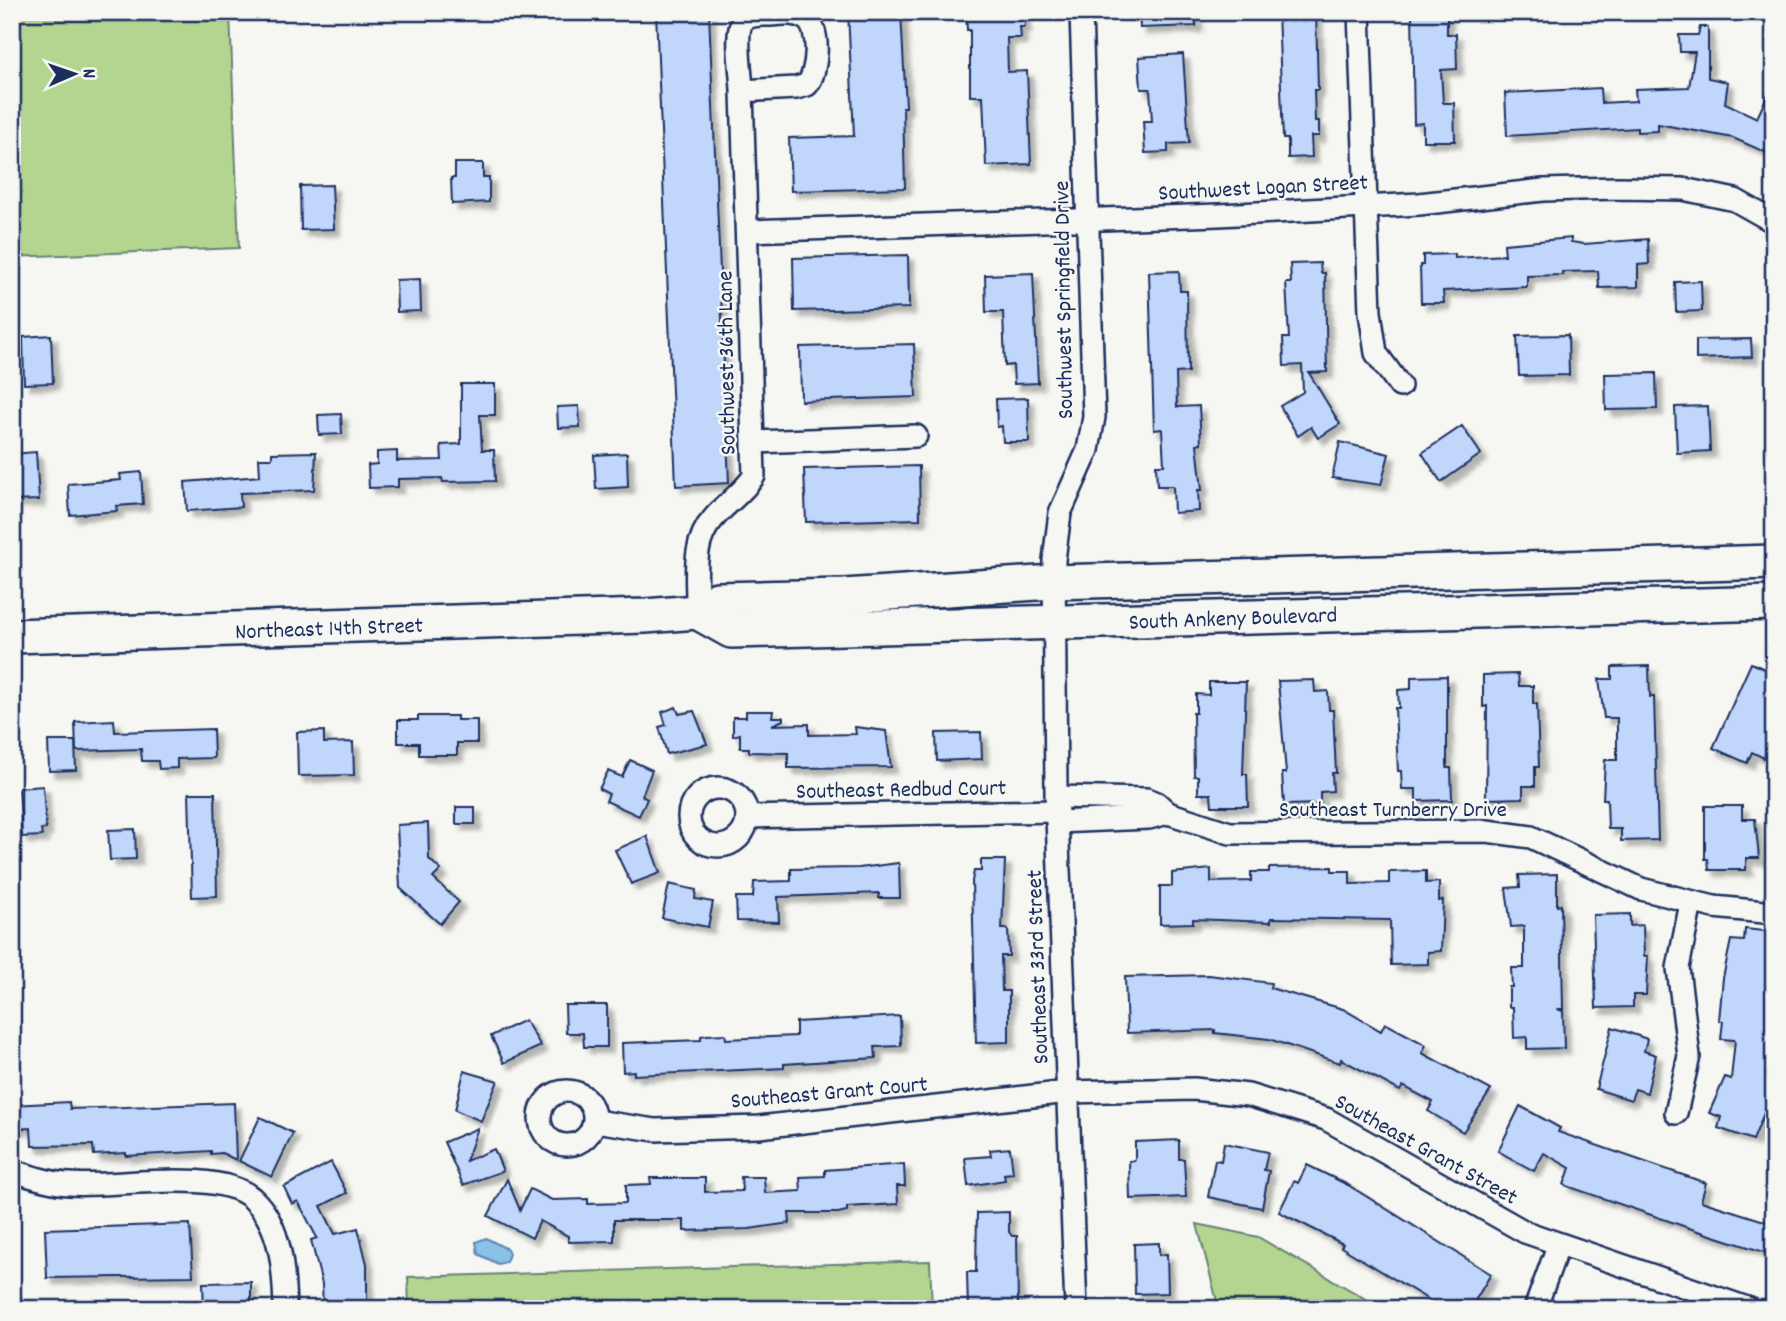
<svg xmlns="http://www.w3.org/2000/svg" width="1786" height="1321" font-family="Dekko,sans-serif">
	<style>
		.green { fill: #b3d58f; stroke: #678276; stroke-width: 2 }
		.water { fill: #8ac1e8; stroke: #5e87b1; stroke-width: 2 }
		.building { fill: #c0d6fb; stroke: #1b2f5e; stroke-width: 2; filter: url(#shadow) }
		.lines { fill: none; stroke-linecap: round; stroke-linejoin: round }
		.minor-casing { stroke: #1b2f5e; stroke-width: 26 }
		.primary-casing { stroke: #1b2f5e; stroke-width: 38 }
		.minor { stroke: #f6f6f2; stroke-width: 21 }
		.primary { stroke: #f6f6f2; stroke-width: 33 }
		.labels { text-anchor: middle; stroke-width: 5; stroke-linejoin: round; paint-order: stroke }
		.street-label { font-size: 23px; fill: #1b2f5e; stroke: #f6f6f2 }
	</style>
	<defs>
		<filter id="shadow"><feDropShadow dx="6" dy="6" stdDeviation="2" flood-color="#0004"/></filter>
	</defs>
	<rect width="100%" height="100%" fill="#f6f6f2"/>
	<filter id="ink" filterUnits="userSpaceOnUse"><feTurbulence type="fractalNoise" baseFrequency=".0143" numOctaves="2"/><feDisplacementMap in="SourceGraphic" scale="14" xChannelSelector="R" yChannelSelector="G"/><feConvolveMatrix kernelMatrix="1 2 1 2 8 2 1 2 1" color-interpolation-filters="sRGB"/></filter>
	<g filter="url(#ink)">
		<g class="green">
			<path d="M12,12h218l9,236 -227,9z"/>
			<path d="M1197,1224l61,13 125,72h-164z"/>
			<path d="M930,1261l2,48h-523l-1,-32z"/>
		</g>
		<path class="water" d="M486,1238l21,11 2,5 -3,8 -8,2 -20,-10 -2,-12z"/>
		<g class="building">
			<path d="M656,12h53l20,471 -53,3z"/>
			<path d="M848,12h53l5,95h-3l2,81 -114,3 -2,-53 65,-2z"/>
			<path d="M966,12h58l1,15h-5l1,11h-14l1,34 19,-1 4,93 -45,2 -3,-70h-13v-66h-3z"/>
			<path d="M1139,12h57v14l-56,2z"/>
			<path d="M1278,12h38l2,78h-4l1,31h4v15h-8l1,21 -24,1v-19h-5z"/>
			<path d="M1412,12h35v22h9l1,35 -16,1 2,33h11l1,38h-32v-18l-9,1z"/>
			<path d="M1700,27h8v51l20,4 -3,21 32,15 17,-37v56l-7,16 -34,-15 -75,-14v7l-21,1v-4l-130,8 -2,-43 95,-5 1,15 35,-2 -1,-12 54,-2 6,-35h-15l-1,-17h19z"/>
			<path d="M1183,54l6,89 -21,1v8l-23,1 -2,-32h9l-2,-32h-9l-2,-32z"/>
			<path d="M455,163h28v14h6v25l-37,2 -1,-26h4z"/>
			<path d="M332,185l2,44 -33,1 -1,-44z"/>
			<path d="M1571,238v4l13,2 64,-5 1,25 -11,1v22l-39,1 -1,-17 -36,1 1,3 -36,1v11l-84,4 1,12h-23l-1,-38h3v-10l32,-1v4l50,-3 -1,-11z"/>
			<path d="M908,255l1,53 -115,3 -1,-53z"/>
			<path d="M1320,263l1,10h4l2,99 -18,1 31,51 -22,14 -7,-11 -13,9 -18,-30 23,-14 -1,-27 -18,1 -1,-28h6l-3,-55h5l-1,-19z"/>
			<path d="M1179,271l1,20h7l1,81 -12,1 1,34 22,-1 2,37 -4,1 5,46h-4l1,21 -25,2 -1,-27h-16l-1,-21h8l-2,-36 -8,1 -5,-158z"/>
			<path d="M1033,273l5,110 -24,1 -1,-19 -8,1 -2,-54h-17l-1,-37z"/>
			<path d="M420,279l1,32 -24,1 -1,-32z"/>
			<path d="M1701,281l1,30 -26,1 -1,-30z"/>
			<path d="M51,335l2,48 -29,1 -1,-47z"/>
			<path d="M1568,335l1,40 -50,1 -2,-40z"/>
			<path d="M1751,339l1,18 -56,2v-19z"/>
			<path d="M914,344l2,53 -115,4 -1,-54z"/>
			<path d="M1656,373l1,36 -51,1 -1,-36z"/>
			<path d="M461,384h34v31h-15l2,35h12l1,31 -52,1 -1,-4 -44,1v8l-29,1 -1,-23 9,-1v-12l20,-1v10l45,-1 -1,-15 20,-1z"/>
			<path d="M1028,398l1,44h-26l-1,-16 -5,1 -1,-28z"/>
			<path d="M579,406l1,21 -22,1 -1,-21z"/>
			<path d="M1708,406l2,45 -33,2 -2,-46z"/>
			<path d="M341,414l1,20 -23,1 -1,-20z"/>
			<path d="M1462,426l19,28 -40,28 -19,-29z"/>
			<path d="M1340,442l49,12 -8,31 -49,-7z"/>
			<path d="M36,452l3,48 -27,1v-47z"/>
			<path d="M316,452l-2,38 -74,3 1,14 -54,4 -2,-29 75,-6 -1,-18h13v-5z"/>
			<path d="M627,453l1,34 -32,2 -2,-34z"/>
			<path d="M919,466l1,53 -114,3 -2,-53z"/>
			<path d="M141,472l2,32 -27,2 1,5 -47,4 -2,-31 53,-4 -1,-6z"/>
			<path d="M1751,663l23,10v64l-10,21 -12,-6 -5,11 -34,-15z"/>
			<path d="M1649,666l1,31h4l4,143 -37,1v-12h-13l-1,-30h-4l2,-39h12v-42h-13l-5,-39h13v-12z"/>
			<path d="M1518,674l1,12h14v18h4l2,63h-4v19h-12v12l-37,1 1,-93 -4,1v-32z"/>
			<path d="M1447,676v92h4l1,32 -36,1v-12h-14l-1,-18h-3l-3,-63h4l-1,-18 13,-1v-12z"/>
			<path d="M1314,680l1,12 13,-1 1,19h4l3,63h-4l1,18 -13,1v12l-36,1 -2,-32h4l-8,-92z"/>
			<path d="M1209,682h37l-3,92h4l1,32h-36l-1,-12h-13v-18h-4l-1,-63h3v-19l13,1z"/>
			<path d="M676,707l3,7 15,-3 13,33 -40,10 -8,-27 7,-2 -4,-13z"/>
			<path d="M746,711h27l-1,6h11v3l-11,5 37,-1v11l47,-1 -1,-7 31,4 5,36 -103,1v-15l-39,-1v-4h-9v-14l-7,2v-19h13z"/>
			<path d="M418,716h39v4h20v23h-20v12h-38v-12h-21v-23h20z"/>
			<path d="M114,720l1,12 98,-3 1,29 -37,1v9l-18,1 -1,-8h-16l-1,-12 -65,2 -1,-29z"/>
			<path d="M324,731v12l29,-1 1,33 -56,1 -1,-44z"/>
			<path d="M981,732l1,27 -45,2 -1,-28z"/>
			<path d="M48,741h27l1,29 -27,1z"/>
			<path d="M630,760l22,10 -10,26 5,3 -8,17 -33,-15 3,-7 -10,-5 9,-18 14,6z"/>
			<path d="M43,786l3,43 -5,1 1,6 -20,1 -3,-49z"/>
			<path d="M189,793h26l2,103 -25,1z"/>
			<path d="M1705,806h37v13h13l4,39h-13v12h-37l-1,-11h-3z"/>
			<rect x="456" y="807" width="19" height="17"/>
			<path d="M428,823l1,36 12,11 -8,8 26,24 -19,22 -40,-36 -3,-63z"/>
			<path d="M135,829l1,30 -26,1 -2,-30z"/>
			<path d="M647,836l13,37 -29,11 -16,-34z"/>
			<path d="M981,860h24l-3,69h6l1,27h-8l1,35h7v51l-33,1 -4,-162 2,-10h7z"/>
			<path d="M899,863l1,35h-21v-5l-101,4 1,25 -42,-1 -1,-24h17l1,-15 37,-1v-12l68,-1z"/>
			<path d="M1332,867v4h18v13l39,-1v-11l37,-1v12l13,-1v19l4,-1 -2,51 -13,1v12l-37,1 -1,-45 -119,-2v4l-78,-3v4l-33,1v-38h12v-13l39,-4v13l40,-1v-9h18v-4z"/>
			<path d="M1557,874v32l4,-1 2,104h-6l6,2 1,37 -37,1v-12l-13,1 -1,-31h-4v-20h3l-1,-19h13v-42l-13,1 -5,-39 14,-1 -1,-12z"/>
			<path d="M669,884l27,6 -1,9 18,3 -5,25 -46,-9z"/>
			<path d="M1630,914v12l13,-1 1,31h4l-2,39h-13v12l-37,1 -3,-93z"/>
			<path d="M1745,929l29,3v47l-5,45 3,1 -5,53 7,2v8l-21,52 -35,-12 3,-11 -12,-4 16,-36 6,2 4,-39 -14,-1 2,-18 -4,-1 4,-42 8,-38 13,1z"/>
			<path d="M1209,975l62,8 -1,5 73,21 38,22 4,-8 41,22 -4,8 69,37 -28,42 -35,-21 5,-9 -30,-16 -3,5 -59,-32 -1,4 -71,-24 -54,-6v-3l-88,3 -2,-56z"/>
			<path d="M565,1005h42v42h-23l-1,-14h-17z"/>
			<path d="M900,1016l1,30 -26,1 1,11 -92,6v4l-150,7v-4l-11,1 -1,-29 79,-3v-4l5,-1 19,-1 1,5 70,-3v-14z"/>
			<path d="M525,1020l16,26 -37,17 -13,-27z"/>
			<path d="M1612,1027l35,12 -3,12 12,4 -9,38 -12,-4 -4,11 -35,-11z"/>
			<path d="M464,1071l34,10 -17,40 -26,-11z"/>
			<path d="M69,1102l1,7 164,-6 2,57 -14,-7 -11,1v-3l-85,5v-3l-32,2 -1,-10 -61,1 -1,-18 -19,1v-24z"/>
			<path d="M1520,1106l40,22 -2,4 148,51 -5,18 73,23v29l-4,1 -78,-25 -128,-44 6,-17 -26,-15 -10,18 -36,-20z"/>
			<path d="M260,1117l33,16 -21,44 -33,-16z"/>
			<path d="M478,1128l-12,33 28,-12 9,22 -40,14 -19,-43z"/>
			<path d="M1179,1140v19h5l2,38 -56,2 -1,-38 6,-1v-18z"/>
			<path d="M1224,1143l44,9 -4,18 5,1 -7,37 -54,-11 7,-37 6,1z"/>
			<path d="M1010,1148l3,25 -9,1 1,6 -37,6 -3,-28 26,-2 -1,-6z"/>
			<path d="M331,1162l16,31 -26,13 14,28 23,-6 9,36v45h-44l-1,-25 -11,-44 6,-2 -19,-37 -6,3 -8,-17z"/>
			<path d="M904,1164l1,22h-8l1,18 -51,3v4l-9,2h-49l1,10 -41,6 -65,2v-11h-70v21l-46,1v-6l-28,-15 -8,17 -44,-22 19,-37 13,31 10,-21 22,11 36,-1v5l38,-1v-18l25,-1 -1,-6h55v14l37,-1 -1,-14h23l1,16 36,-2 -1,-14 25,-1v-6z"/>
			<path d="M1307,1165l41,20 143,89 -21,35h-26l-103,-62 2,-3 -64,-32 15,-31 4,2z"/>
			<path d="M1009,1212v20l3,4h5l1,73h-50l-1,-37h9l1,-59z"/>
			<path d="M190,1224l3,52 -146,2 -2,-49z"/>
			<path d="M1159,1243v12l8,-1 1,39 -33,1 -1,-50z"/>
			<path d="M251,1282v22h-5v5h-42l-1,-26z"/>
		</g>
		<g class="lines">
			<g class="minor-casing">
				<g id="minor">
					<path d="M1359,12l11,300 6,41 24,33"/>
					<path d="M748,231l471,-16 200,-11 124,-14 74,-2 66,1 52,11 39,22"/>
					<path d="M755,442l161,-6"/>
					<path d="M697,612c1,-32 -7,-68 16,-93 13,-16 29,-25 41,-43l-12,-385 54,-3 11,-3c11,-13 14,-56 -1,-66 -11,-7 -24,-5 -37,-4 -8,0 -19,-1 -26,6 -9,11 -1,55 -1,70"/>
					<circle cx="718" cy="817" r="29"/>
					<path d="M1056,797l91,2 10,4 11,10 62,20 257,-2 44,6 110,52 73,18 60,6"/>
					<path d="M747,817l309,-6"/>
					<path d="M1057,822l92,-4 19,-5"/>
					<circle cx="567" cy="1118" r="27"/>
					<path d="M1676,1113l13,-57 -11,-88 13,-65"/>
					<path d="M595,1121l60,9 104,-3 309,-35 126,-3 54,6 78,24 199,113 225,77"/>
					<path d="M12,1170c19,7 38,13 57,14 45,4 150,-17 184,15 29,27 31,73 32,110"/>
					<path d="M1076,1309l-20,-518 -2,-231 6,-47 28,-63 6,-33 -13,-405"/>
					<path d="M1535,1309l23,-63"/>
				</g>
			</g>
			<g class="primary-casing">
				<g id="primary">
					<path d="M697,612l34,19 1043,-28"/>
					<path d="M12,636l633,-20 52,-4 20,-13 127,-3 209,-14 721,-20"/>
				</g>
			</g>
			<use href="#minor" class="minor"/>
			<use href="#primary" class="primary"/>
		</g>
	</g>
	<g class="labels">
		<g class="street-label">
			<text transform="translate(1263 186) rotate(-3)" y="8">Southwest Logan Street</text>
			<text transform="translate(1062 300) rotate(-91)" y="8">Southwest Springfield Drive</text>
			<text transform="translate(725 363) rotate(-91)" y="8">Southwest 36th Lane</text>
			<text transform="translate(1233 617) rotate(-2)" y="8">South Ankeny Boulevard</text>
			<text transform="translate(329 627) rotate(-2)" y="8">Northeast 14th Street</text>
			<text transform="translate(901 788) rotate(-1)" y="8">Southeast Redbud Court</text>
			<text x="1393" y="816">Southeast Turnberry Drive</text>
			<text transform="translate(1036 967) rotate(-92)" y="8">Southeast 33rd Street</text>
			<text transform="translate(829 1091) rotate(-5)" y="8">Southeast Grant Court</text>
			<text transform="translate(1427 1148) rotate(29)" y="8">Southeast Grant Street</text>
		</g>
	</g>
	<rect width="1786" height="1321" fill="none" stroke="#f6f6f2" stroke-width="42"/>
	<rect x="21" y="21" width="1744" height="1279" fill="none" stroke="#1b2f5e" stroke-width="2.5" filter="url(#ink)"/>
	<g transform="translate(74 74) rotate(88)" stroke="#f6f6f2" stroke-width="5" paint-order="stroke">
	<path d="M0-5L12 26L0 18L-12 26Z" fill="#1b2f5e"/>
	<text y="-10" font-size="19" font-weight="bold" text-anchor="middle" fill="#1b2f5e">N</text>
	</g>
</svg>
